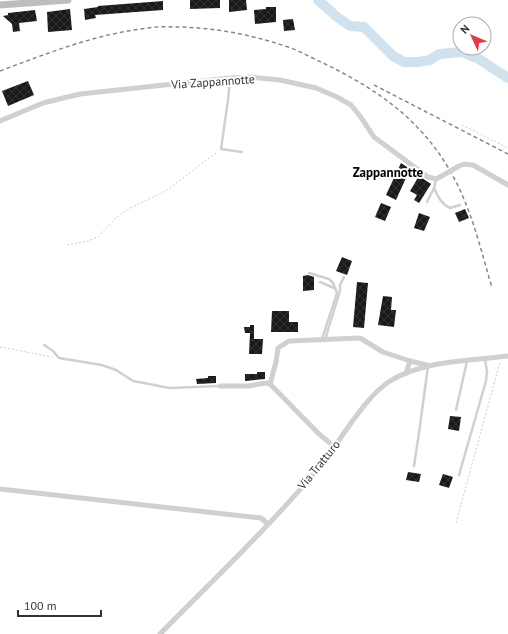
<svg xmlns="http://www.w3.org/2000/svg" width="508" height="634" font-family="'PT Sans',sans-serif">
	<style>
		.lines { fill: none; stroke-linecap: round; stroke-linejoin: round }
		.river { stroke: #cfe2ee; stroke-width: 10 }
		.building { fill: url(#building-cross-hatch) }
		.path { stroke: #cdcdcd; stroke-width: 1; stroke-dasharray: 2 2; stroke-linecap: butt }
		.lane { stroke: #d0d0d0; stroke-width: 2.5 }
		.street { stroke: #d0d0d0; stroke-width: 5 }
		.secondary { stroke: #bdbdbd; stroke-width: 7 }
		.rail { stroke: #888; stroke-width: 1.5; stroke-dasharray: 4 3; stroke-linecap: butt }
		.street-bridge { stroke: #d0d0d0; stroke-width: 5 }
		.labels { text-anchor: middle; stroke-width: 4; stroke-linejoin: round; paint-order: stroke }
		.street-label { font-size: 12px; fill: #333; stroke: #fff }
		.neighbourhood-label { font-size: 13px; font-weight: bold; fill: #000; stroke: #fff }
	</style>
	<defs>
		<pattern id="building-cross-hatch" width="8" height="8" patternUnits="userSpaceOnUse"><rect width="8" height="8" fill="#1a1a1a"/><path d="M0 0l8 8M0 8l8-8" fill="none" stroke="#333"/></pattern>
	</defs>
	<rect width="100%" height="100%" fill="#fff"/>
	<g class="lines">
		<path class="river" d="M318,0l19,17 13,9 14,1 29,29 11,6h14l12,-2 9,-6 23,-2 17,7 29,19"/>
	</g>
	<g class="building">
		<path d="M190,0h30v8l-30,1z"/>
		<path d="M229,0h17l1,10 -18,2z"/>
		<path d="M163,1v9l-68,5 1,3 -11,2 -1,-11 14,-2v-1z"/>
		<path d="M266,7h10v15l-21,2 -1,-14 12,-1z"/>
		<path d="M70,9l2,21 -24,2 -1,-20z"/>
		<path d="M35,10l2,11 -18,2 1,8 -7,1 -1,-8 -9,-8 5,-1v-2z"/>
		<path d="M293,19l2,11 -11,1 -1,-11z"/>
		<path d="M28,81l6,14 -26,11 -6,-15z"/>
		<path d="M401,163l9,6 -14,31 -10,-5z"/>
		<path d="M419,176l12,8 -12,19 -5,-3 3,-5 -7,-4z"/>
		<path d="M381,203l10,4 -6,14 -10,-4z"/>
		<path d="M465,209l4,9 -10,4 -4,-9z"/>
		<path d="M419,213l11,4 -6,14 -10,-3z"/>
		<path d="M342,257l10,4 -5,14 -11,-4z"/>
		<path d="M308,275l6,2v13l-11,1v-15z"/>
		<path d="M357,282l11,1 -4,45 -11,-1z"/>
		<path d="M383,296l9,1 -1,13h5l-2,17 -16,-2z"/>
		<path d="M272,311h17v11h9v10h-27z"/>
		<path d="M250,325h4v14h9l-1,15h-13l1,-21h-5l-1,-6h6z"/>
		<path d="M257,372h8v7l-20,2v-7h12z"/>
		<path d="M208,376h8v7l-19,1 -1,-5 12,-1z"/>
		<path d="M450,416l11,1 -2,14 -11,-2z"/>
		<path d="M408,472l13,2 -2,8 -13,-2z"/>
		<path d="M443,474l10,3 -4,11 -10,-3z"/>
	</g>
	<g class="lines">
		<g class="path">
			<path d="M462,125l46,23"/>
			<path d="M67,245l21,-4 10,-4 18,-19 12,-9 38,-18 51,-39"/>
			<path d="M0,347l52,10"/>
			<path d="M456,523l44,-161"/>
		</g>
		<g class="lane">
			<path d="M230,79l-2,21 -7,49 21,3"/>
			<path d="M434,188c4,8 7,16 16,20l10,-3"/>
			<path d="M427,202l7,-14 2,-8"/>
			<path d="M309,273l20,6 4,4 4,10 -15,46"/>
			<path d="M320,282l14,6"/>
			<path d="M326,338l1,-5 13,-42v-6l4,-8"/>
			<path d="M44,345l9,6 6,7 43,7 14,5 17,11 16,3 20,4 51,-2"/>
			<path d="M456,410l11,-49"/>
			<path d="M414,466l5,-33 9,-67"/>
			<path d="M459,475l27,-94 1,-9 -2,-13"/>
		</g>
		<g class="street">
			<path d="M0,121l43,-18 37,-9 150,-16 20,-1 30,3 36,8 21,9 14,8 9,11 14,21 54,40 8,2 4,-2"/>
			<path d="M459,166l5,-2 9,1 35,20"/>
			<path d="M406,373l4,-12"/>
			<path d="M270,384l6,-22 2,-14 11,-7 71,-3 23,14 27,9 17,4"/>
			<path d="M220,386h28l18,-3 4,1 49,50 16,13"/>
			<path d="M0,489l261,29 7,6"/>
			<path d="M160,634c53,-54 109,-107 157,-164 22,-26 46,-72 73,-89 35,-21 79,-20 118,-25"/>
		</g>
		<path class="secondary" d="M0,5l68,-5"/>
		<g class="rail">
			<path d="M0,71c48,-18 96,-37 148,-43 11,-2 22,-1 32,-1 37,1 73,8 108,20 12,4 24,11 35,16 52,25 96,55 126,106 22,37 31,78 43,119"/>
			<path d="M374,85l134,69"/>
		</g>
		<path class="street-bridge" d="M440,177l19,-11"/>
	</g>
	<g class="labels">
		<g class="street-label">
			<text transform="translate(213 82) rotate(-4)" y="4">Via Zappannotte</text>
			<text transform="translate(319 465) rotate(-51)" y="4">Via Tratturo</text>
		</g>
		<g class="neighbourhood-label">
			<text x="388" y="177">Zappannotte</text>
		</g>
	</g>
	<g transform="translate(472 36) rotate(314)"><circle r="19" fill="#ffffff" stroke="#adadad"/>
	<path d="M0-3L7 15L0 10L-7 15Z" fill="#e63946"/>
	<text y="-6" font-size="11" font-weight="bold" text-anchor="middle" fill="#333333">N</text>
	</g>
	<path d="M18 610v6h83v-6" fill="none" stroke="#333333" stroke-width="2"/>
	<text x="24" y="610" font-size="12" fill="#333333" stroke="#ffffff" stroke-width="3" paint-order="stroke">100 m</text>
</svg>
